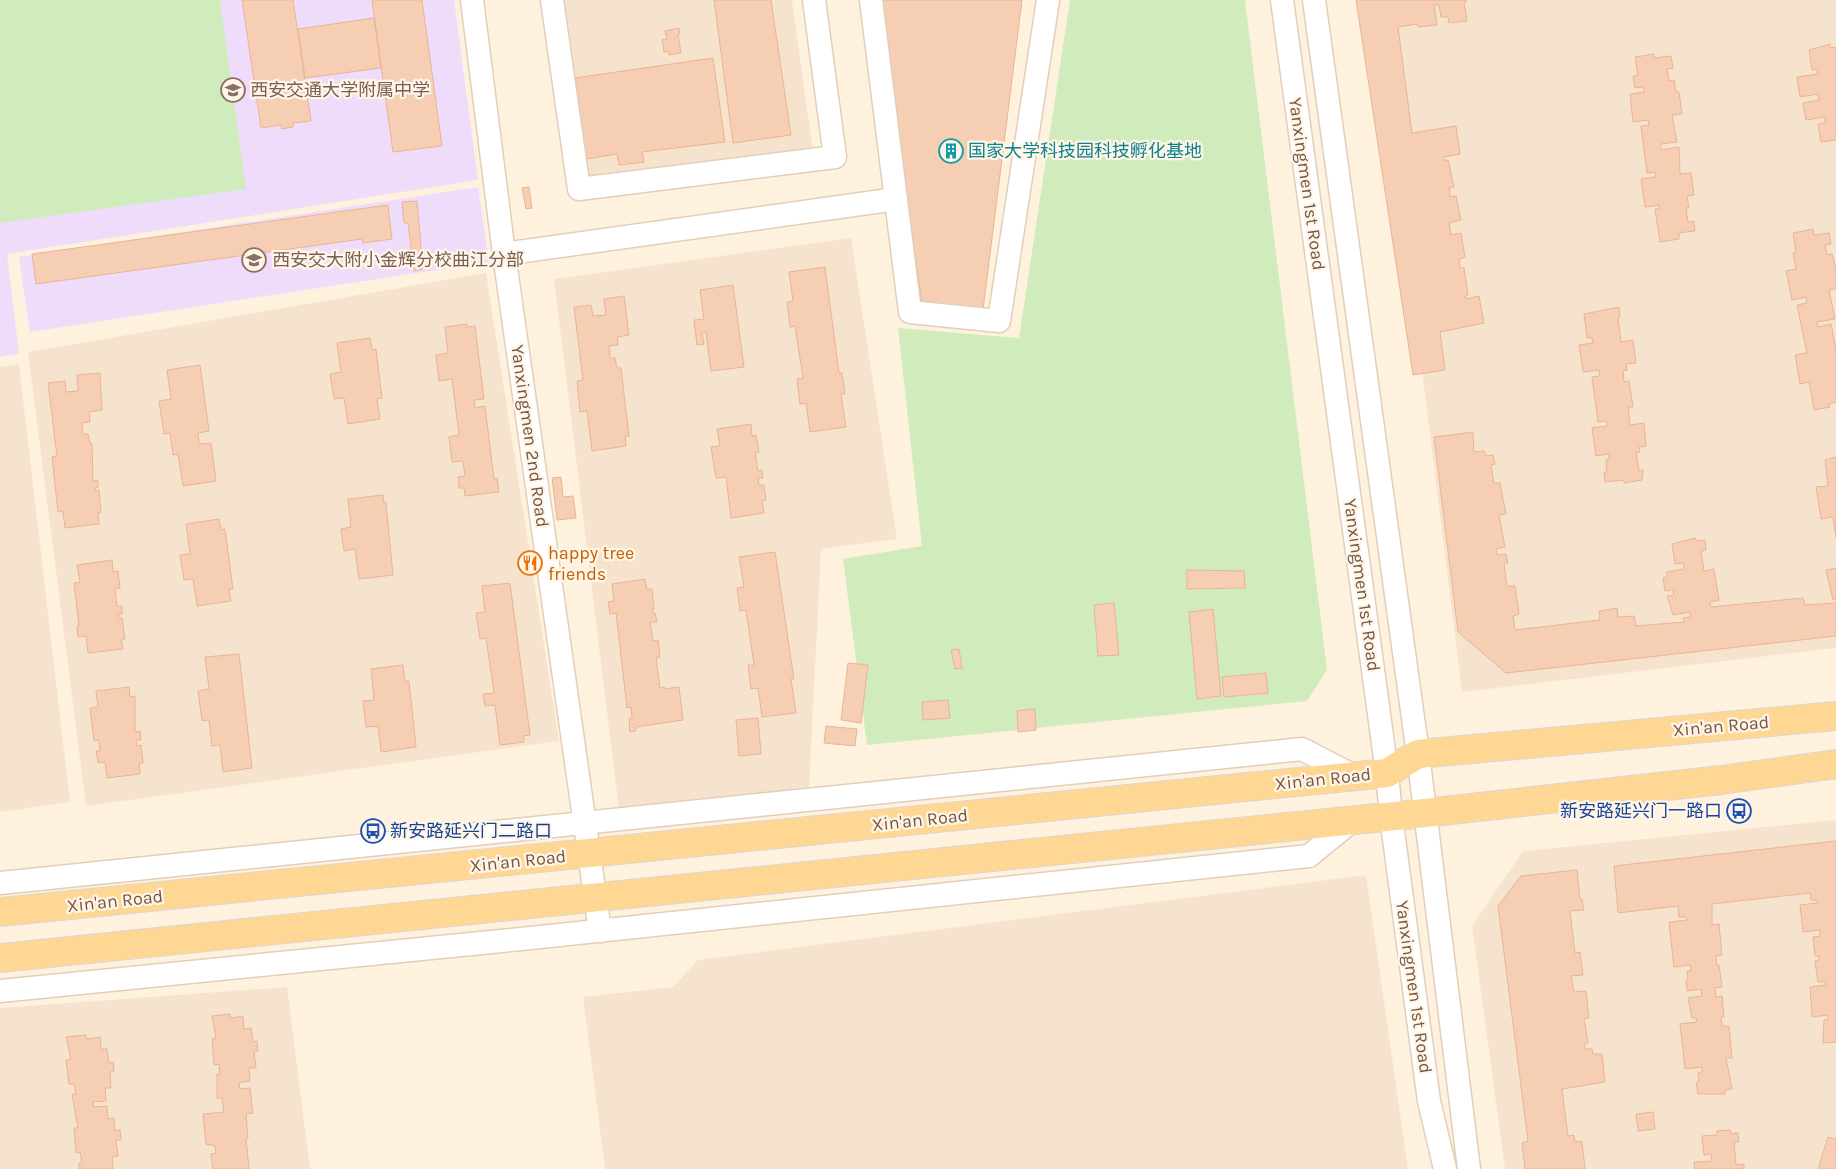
<svg xmlns="http://www.w3.org/2000/svg" width="1836" height="1169" font-family="Karla,'Noto Sans SC',sans-serif">
	<style>
		.residential { fill: #f6e3cd }
		.education { fill: #efdcfa }
		.green { fill: #d0ecbd }
		.building { fill: #f6ceb4; stroke: #eab493 }
		.lines { fill: none; stroke-linecap: round; stroke-linejoin: round }
		.minor-casing { stroke: #e3ceba; stroke-width: 25 }
		.major-casing { stroke: #ded6d2; stroke-width: 30 }
		.minor { stroke: #fff; stroke-width: 22 }
		.major { stroke: #ffd795; stroke-width: 28 }
		.labels { text-anchor: middle; stroke-width: 4.5; stroke-linejoin: round; paint-order: stroke }
		.education-label { font-size: 18px; fill: #785e54; stroke: #fff6e7; text-anchor: start }
		.culture-label { font-size: 18px; fill: #0d838f; stroke: #fff6e7; text-anchor: start }
		.street-label { font-size: 18px; fill: #765645; stroke: #fff6e7 }
		.food-label { font-size: 18px; fill: #c56008; stroke: #fff6e7; text-anchor: start }
		.transit-label { font-size: 18px; fill: #164399; stroke: #fff6e7; text-anchor: end }
	</style>
	<rect width="100%" height="100%" fill="#fef2df"/>
	<g class="residential">
		<path d="M559,0h233l21,152 -230,31z"/>
		<path d="M1376,0h460v648l-374,44z"/>
		<path d="M851,238l46,301 -76,10 -12,239 -190,22 -65,-531z"/>
		<path d="M486,273l73,468 -473,65 -58,-454z"/>
		<path d="M19,364l51,438 -70,10v-445z"/>
		<path d="M1836,820v349h-331l-33,-243 51,-75z"/>
		<path d="M1366,875l42,294h-803l-22,-172 90,-10 25,-27z"/>
		<path d="M287,987l23,182h-310v-161z"/>
	</g>
	<g class="education">
		<path d="M0,0h454l24,180 -471,74 12,100 -19,3z"/>
		<path d="M478,187l11,75 -459,70 -11,-75z"/>
	</g>
	<g class="green">
		<path d="M0,0h220l26,189 -246,34z"/>
		<path d="M1070,0h175l82,670 -20,31 -440,44 -24,-186 79,-13 -24,-218 121,10z"/>
	</g>
	<g class="building">
		<path d="M242,0h51l18,121 -18,2v4l-11,2 -1,-4 -20,3z"/>
		<path d="M372,0h50l20,146 -49,6z"/>
		<path d="M714,0h57l20,135 -58,8z"/>
		<path d="M876,0h146l-39,310 -61,-8z"/>
		<path d="M1356,0h111l-3,3 3,18 -18,2 -1,-6h-7l-2,-12h-5l3,20 -19,2 -1,-3 -19,3 14,106 44,-7 4,28 -16,3v4l4,-1 6,27 -5,1 1,9 6,-1 5,24 -12,3 2,12 10,-2 4,24 -6,2 1,9h4l4,27 -3,1 1,3 13,-3 5,27 -44,9 5,38 -32,5z"/>
		<path d="M374,18l7,50 -76,10 -7,-49z"/>
		<path d="M679,28l1,6h-2l3,19 -12,2 -1,-4 -4,1 -2,-12 5,-1 -2,-8z"/>
		<path d="M1830,44v4l6,-1v93l-15,2 -3,-18 7,-1v-6l-19,3 -3,-17 16,-3 -1,-6 -18,3 -3,-20 21,-3 -1,-5 -5,1 -3,-20z"/>
		<path d="M1654,54v4l17,-2 2,12 -6,1 2,12 5,-1 2,12h3l3,22 -10,1 5,27 -16,2v6l18,-3 1,27 11,-1 3,22 -7,1 2,12h-3l2,14 6,-1 1,10 -16,2v6l-19,3 -5,-33h4v-4l-14,2 -4,-28 15,-2 -1,-5 -8,1 -6,-47 8,-1 -1,-5 -15,2 -3,-28 14,-2 -1,-5 -8,1 -2,-12 5,-1 -3,-18z"/>
		<path d="M713,58l12,84 -83,10 2,10 -25,3 -2,-11 -31,5 -11,-81z"/>
		<path d="M529,187l3,21 -6,1 -4,-21z"/>
		<path d="M417,201l6,68 -9,2 -6,-48h-4l-2,-21z"/>
		<path d="M388,205l4,34 -29,4 -1,-4 -326,45 -4,-30z"/>
		<path d="M1813,229l1,6 15,-2 2,11 -6,1 2,10 5,-1 4,15v20l-7,1 6,29 -18,3 1,5 13,-3 5,25v53l-7,2 1,3 -16,3 -5,-28 -9,2 -5,-29 12,-2 -10,-48 10,-2 -1,-6 -14,3 -6,-29 10,-2 -3,-16 3,-1 -3,-19z"/>
		<path d="M825,267l14,106h3l3,21h-4l5,33 -36,5 -4,-29 -6,1 -3,-25 6,-1 -8,-52 -5,1 -3,-25 6,-1 -4,-29z"/>
		<path d="M733,285l11,82 -33,4 -5,-39 -4,1 2,11 -7,1 -3,-25 10,-1 -4,-29z"/>
		<path d="M624,296l5,39 -12,2 1,8 -9,1 1,12h5l2,10h4l8,68h-4l1,10 -34,5 -5,-40 -7,1 -3,-31 6,-1 -9,-73 17,-2 2,11 13,-1 -2,-16z"/>
		<path d="M1619,307l1,10 -2,1 3,24 12,-2 3,23 -10,1 1,6 -4,1 1,11 5,-1 4,26h-5l2,18 14,-2 2,23 -7,1 1,5 -4,1 3,18 4,-1 -1,10 -18,3v-3l-19,2 -1,-10h3l-1,-12 3,-1v-5l-13,2 -4,-28 15,-2 -1,-5 -8,1 -6,-45 8,-1 -1,-6 -16,2 -4,-27 14,-2 -1,-5h-5l-3,-24z"/>
		<path d="M467,324v3l8,-1 9,73 -10,1 1,8 10,-2 9,73 3,-1 2,14 -34,4 -1,-8h-5l-1,-11 7,-1 -2,-15 -11,1 -3,-25 10,-2 -7,-56 -13,2 -3,-26 12,-2 -3,-26z"/>
		<path d="M370,338l2,12 4,-1 6,49 -5,1 3,20 -32,5 -4,-26 -10,1 -4,-25 11,-2 -4,-29z"/>
		<path d="M200,365l9,66 -11,2 1,11 12,-1 5,38 -33,5 -5,-32 -5,1 -3,-22 -6,1 -5,-33 12,-2 -4,-29z"/>
		<path d="M100,373l2,37 -13,2 1,10 -8,1 1,11h5l2,10h2l1,37 5,-1v7l-3,1 1,3 3,-1 2,23h-3l1,11 -34,4 -2,-17 -5,1 -6,-55 5,-1 -9,-73 17,-2 1,11 12,-1 -1,-16z"/>
		<path d="M751,424l1,12 4,-1 3,17 -4,1 3,18 4,-1 1,8h-5l1,7h5l2,15 -4,1 2,12 -33,5 -5,-41 -10,1 -5,-31 9,-1 -3,-17z"/>
		<path d="M1473,432l1,20 10,-1 2,5 7,-1 2,9 -4,1 3,18h6l6,31 -7,1 6,32 -9,2 1,6 9,-1 2,9 -4,1 3,22h8l4,28 -6,2 2,14 85,-10 -1,-9 18,-3 1,9 16,-1 2,10 48,-4 -1,-4 7,-1v-5l-17,3 -6,-19 7,-1 -1,-5 -8,1 -2,-13 4,-1v-5l17,-3 -1,-6 -8,1 -3,-20 23,-6 1,3 9,-1 1,10 -5,1 3,20 10,-2 5,31 -9,2 1,5 92,-9 2,7 31,-2v33l-330,37 -48,-41 -24,-195z"/>
		<path d="M1836,457v81l-3,-21 -12,2 -5,-32 12,-1 -3,-26z"/>
		<path d="M561,477l2,20 10,-1 3,22 -19,2 -5,-42z"/>
		<path d="M383,495l1,8h2l7,72 -34,4 -4,-30 -11,2 -3,-22 10,-2 -3,-28z"/>
		<path d="M219,519l2,11 4,-1 8,60h-4l2,12 -34,5 -4,-27 -9,1 -4,-25 10,-1 -4,-30z"/>
		<path d="M775,552l19,127h-3l5,34 -34,4 -4,-29 -7,1 -3,-24h6l-8,-55 -6,1 -3,-23 7,-1 -5,-30z"/>
		<path d="M112,560l1,12 5,-1 2,17 -5,1 2,17h5v8l-4,1v3h4l3,21 -4,1 2,9 -35,4 -2,-17 -8,1 -1,-11h2l-5,-43 6,-1 -3,-17z"/>
		<path d="M1836,568v31l-3,1 -7,-30z"/>
		<path d="M1187,570l57,1 1,17 -58,1z"/>
		<path d="M645,579l2,10h5l2,20 -2,1 1,4 2,-1 2,9h-7l3,19 5,-1 2,17 -4,1 4,30 4,-1 1,2 14,-2 4,33 -47,7v4l-6,1 -1,-13 3,-1 -1,-11 -4,1 -11,-95 -6,1 -2,-12 6,-1 -2,-17z"/>
		<path d="M510,583l20,152 -7,1 1,6 -24,3 -5,-40 -10,1 -2,-12 11,-1 -8,-55 -6,1 -4,-26 9,-1 -3,-26z"/>
		<path d="M1114,603l5,52 -21,1 -4,-51z"/>
		<path d="M1213,609l8,87 -24,3 -8,-87z"/>
		<path d="M959,649l3,19 -7,1 -4,-19z"/>
		<path d="M239,654l13,114 -29,4 -3,-27 -8,1 -3,-26 -7,1 -4,-30 11,-2 -4,-32z"/>
		<path d="M848,663l20,2 -7,58 -20,-3z"/>
		<path d="M403,665l2,16h4l7,66 -35,5 -3,-26 -12,1 -3,-26 11,-1 -3,-31z"/>
		<path d="M1266,673l2,20 -44,4 -2,-20z"/>
		<path d="M129,687l1,10 5,-1v36l5,-1 1,9h-5l1,6 4,-1 2,18 -4,1 1,10 -33,4 -2,-16 -7,1 -2,-12h4l-1,-11 -5,1 -4,-33 8,-1 -2,-16z"/>
		<path d="M948,700l2,18 -27,2 -1,-18z"/>
		<path d="M1035,709l1,21 -18,2 -1,-21z"/>
		<path d="M758,718l3,36 -22,2 -3,-36z"/>
		<path d="M826,726l31,3 -2,17 -31,-3z"/>
		<path d="M1836,841v201l-13,1 1,-23 4,-1v-4l-16,2 -2,-30 16,-2 -1,-3h-7l-3,-21 4,-1v-4h-4l-2,-19 7,-1v-6l-17,2 -3,-27 17,-2v-3h-6l-1,-7 -98,11v21l7,-1 3,31 -6,1 1,10 2,-1 3,22 -7,1 1,9 6,-1 2,21h-3l1,9h7l3,32h-6l6,31 -7,1v4h-27l-2,-12h3l-1,-9 4,-1v-5l-17,2 -5,-45 17,-2 -1,-4h-4l-4,-20 14,-2 -1,-7 -14,2 -1,-11h2l-1,-9h4l-1,-6 -16,2 -5,-45 18,-2 -1,-3h-7l-1,-11 -60,7 -4,-47z"/>
		<path d="M1577,870l3,29h2l2,11 -14,1 5,42 5,-1 3,23 -12,1 3,16 12,-1 3,27 -5,1 4,24 -4,1 1,5h7l1,5h9l3,28 -43,7 6,47 6,-1 1,7 7,-1 3,28h-60l-3,-26 6,-2 -30,-235 23,-30z"/>
		<path d="M230,1014l1,4 12,-2 1,13 7,-1 2,14 4,-1 1,10h-4l2,17h-7l1,13 -11,2 1,6 10,-1 3,25 -7,1 2,24h-2l3,31h-36l-2,-15 5,-1 -1,-7 -9,-2 -3,-30 21,-2 -2,-14h-5v-24h3l-1,-10 -5,1 -2,-26 4,-1 -4,-22z"/>
		<path d="M86,1035l1,4 13,-2 1,12h6l2,14 4,-1 1,9 -4,1 1,16h-6l1,13 -13,1 1,5 13,-1 1,13 6,-1 1,13 5,-1 1,10h-5l2,16 -6,1 1,12h-34v-6h3l-2,-11 -4,1 -2,-25h4l-6,-34h4l-2,-10h-5l-3,-24 5,-1 -5,-22z"/>
		<path d="M1653,1112l2,17 -17,2 -2,-17z"/>
		<path d="M1730,1130l1,4 7,-1 1,9h-5l2,23 8,-1v5h-49l-1,-7 18,-1 -1,-7 -7,1 -2,-19 15,-1v-4z"/>
		<path d="M1828,1137l8,2v30h-18z"/>
	</g>
	<g class="lines">
		<g class="minor-casing">
			<g id="minor">
				<path d="M472,0l32,254 96,677"/>
				<path d="M552,0l27,189 256,-32 -21,-157"/>
				<path d="M871,0l39,312 89,9 49,-321"/>
				<path d="M1282,0l105,773 4,43 38,285 16,68"/>
				<path d="M1314,0l104,754 51,415"/>
				<path d="M504,254l392,-55"/>
				<path d="M0,883l1302,-134 52,27"/>
				<path d="M0,991l521,-52 788,-83 44,-36"/>
			</g>
		</g>
		<g class="major-casing">
			<g id="major">
				<path d="M0,912l1387,-139 31,-19 418,-38"/>
				<path d="M0,958l1425,-145 296,-33 115,-16"/>
			</g>
		</g>
		<use href="#minor" class="minor"/>
		<use href="#major" class="major"/>
	</g>
	<defs>
		<g id="school-ring" transform="scale(1.25)"><circle r="9.5" fill="#fff6e7" stroke="#8d6e63" stroke-width="1.5"/><path d="M0-5L7-2L0 1L-7-2ZM-4 1L0 2.5L4 1V4Q0 6-4 4Z" fill="#8d6e63"/></g>
		<g id="building-ring" transform="scale(1.25)"><circle r="9.5" fill="#fff6e7" stroke="#0f9aa8" stroke-width="1.5"/><path d="M-4-6H4V6H1V3H-1V6H-4ZM-2.5-4.3h1.7v1.8h-1.7ZM.8-4.3h1.7v1.8H.8ZM-2.5-1h1.7V.8h-1.7ZM.8-1h1.7V.8H.8Z" fill="#0f9aa8"/></g>
		<g id="restaurant-ring" transform="scale(1.25)"><circle r="9.5" fill="#fff6e7" stroke="#e8710a" stroke-width="1.5"/><path d="M-5-6h1v4h1v-4h1v4h1v-4h1v5L-1.5 .5V6h-2V.5L-5-1ZM5-6V6H3V1.5H1.5Q1.5-4 5-6Z" fill="#e8710a"/></g>
		<g id="bus-ring" transform="scale(1.25)"><circle r="9.5" fill="#fff6e7" stroke="#1a4fb4" stroke-width="1.5"/><path d="M-5-6H5V4H4V6H2V4H-2V6H-4V4H-5ZM-3.5-4V0h7V-4ZM-3.5 1.2v1.5H-2V1.2ZM2 1.2v1.5H3.5V1.2Z" fill="#1a4fb4"/></g>
	</defs>
	<g fill-rule="evenodd">
		<use href="#school-ring" x="233" y="90"/>
		<use href="#building-ring" x="951" y="151"/>
		<use href="#school-ring" x="254" y="260"/>
		<use href="#restaurant-ring" x="530" y="563"/>
		<use href="#bus-ring" x="1739" y="811"/>
		<use href="#bus-ring" x="373" y="831"/>
	</g>
	<g class="labels">
		<g class="education-label">
			<text x="250" y="96">西安交通大学附属中学</text>
			<text x="272" y="266">西安交大附小金辉分校曲江分部</text>
		</g>
		<g class="culture-label">
			<text x="968" y="157">国家大学科技园科技孵化基地</text>
		</g>
		<g class="street-label">
			<text transform="translate(1307 184) rotate(82)" y="6">Yanxingmen 1st Road</text>
			<text transform="translate(530 436) rotate(82)" y="6">Yanxingmen 2nd Road</text>
			<text transform="translate(1362 585) rotate(82)" y="6">Yanxingmen 1st Road</text>
			<text transform="translate(1721 726) rotate(-5)" y="6">Xin'an Road</text>
			<text transform="translate(1323 779) rotate(-6)" y="6">Xin'an Road</text>
			<text transform="translate(920 820) rotate(-6)" y="6">Xin'an Road</text>
			<text transform="translate(518 861) rotate(-6)" y="6">Xin'an Road</text>
			<text transform="translate(115 901) rotate(-6)" y="6">Xin'an Road</text>
			<text transform="translate(1414 987) rotate(82)" y="6">Yanxingmen 1st Road</text>
		</g>
		<g class="food-label">
			<text x="548" y="559">happy tree<tspan x="548" dy="21">friends</tspan></text>
		</g>
		<g class="transit-label">
			<text x="1722" y="817">新安路延兴门一路口</text>
			<text x="390" y="837" text-anchor="start">新安路延兴门二路口</text>
		</g>
	</g>
</svg>
